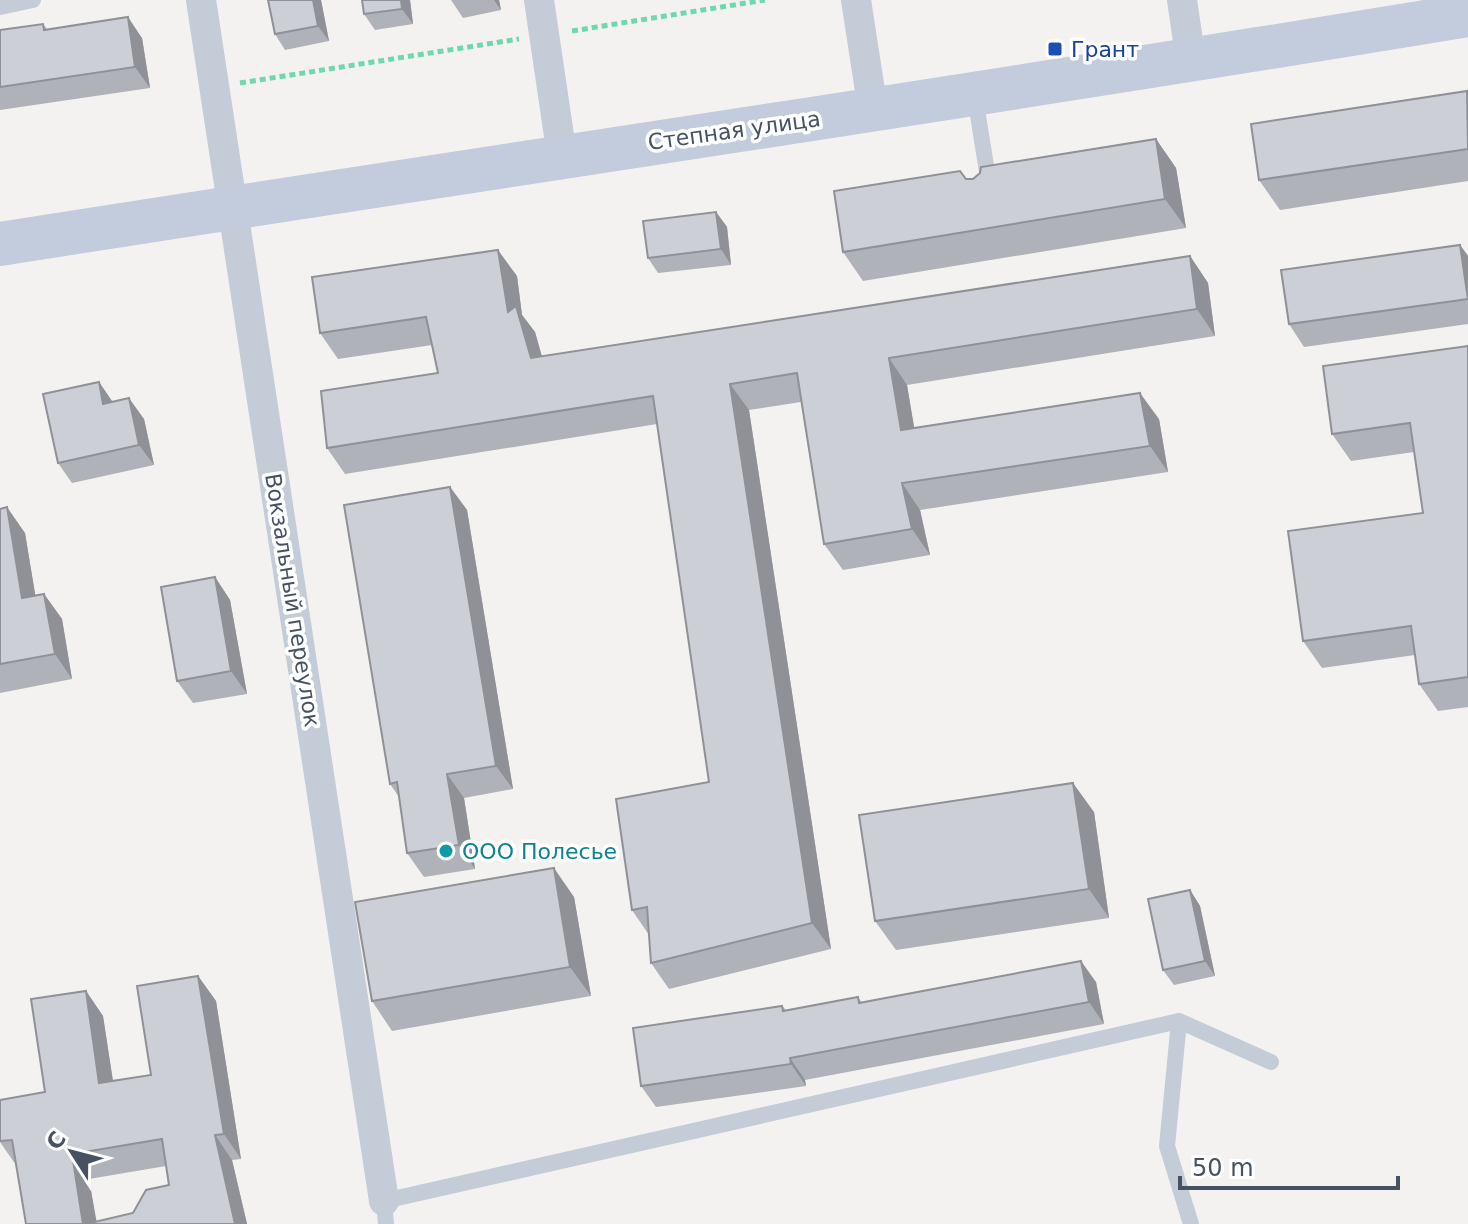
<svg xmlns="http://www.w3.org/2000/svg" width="1468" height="1224" font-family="'DejaVu Sans',sans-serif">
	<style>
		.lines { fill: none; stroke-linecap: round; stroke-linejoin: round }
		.path { stroke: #6fd8ad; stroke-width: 5; stroke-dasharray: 6 4; stroke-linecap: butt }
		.service { stroke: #c3ccd7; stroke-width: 16 }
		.minor { stroke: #c3ccd7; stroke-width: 30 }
		.secondary { stroke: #c2ccdc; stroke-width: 44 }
		.wall { fill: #b0b2b9; fill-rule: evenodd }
		.shaded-wall { fill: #909196 }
		.building { fill: #cdcfd7; stroke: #909196; stroke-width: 2 }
		.transit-dot { fill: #1a4fb4; stroke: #fff; stroke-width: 3 }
		.culture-dot { fill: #0f9aa8; stroke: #fff; stroke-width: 3 }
		.labels { text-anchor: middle; stroke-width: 7; stroke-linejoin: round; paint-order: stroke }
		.transit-label { font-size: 22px; fill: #164399; stroke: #fff; text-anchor: start }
		.street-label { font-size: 22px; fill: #465261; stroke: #fff }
		.culture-label { font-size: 22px; fill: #0d838f; stroke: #fff; text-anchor: start }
	</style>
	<rect width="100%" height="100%" fill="#f4f1f1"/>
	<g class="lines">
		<g class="path">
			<path d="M572,31l193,-31"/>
			<path d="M240,83l279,-44"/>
		</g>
		<g class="service">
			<path d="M0,7l33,-7"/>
			<path d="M975,97l14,87"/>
			<path d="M1179,1021l-12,125 24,78"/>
			<path d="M386,1224l-2,-23 795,-180 92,41"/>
		</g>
		<g class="minor">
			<path d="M201,0l183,1201"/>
			<path d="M539,0l23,156"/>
			<path d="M856,0l17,110"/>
			<path d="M1182,0l9,61"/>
		</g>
		<path class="secondary" d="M0,244c489,-77 979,-148 1468,-229"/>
	</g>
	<g class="wall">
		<path d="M321,0l8,41 -44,9 -10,-16z"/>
		<path d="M410,0l3,24 -38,6 -11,-16z"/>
		<path d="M451,0h48l2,10 -38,8z"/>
		<path d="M43,24l4,5 95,9 8,50 -150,22v-80z"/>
		<path d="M1468,91v90l-188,29 -21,-30z"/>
		<path d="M1156,139l20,29 10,60 -323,53 -20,-29 130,-73z"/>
		<path d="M716,212l11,15 4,38 -73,8 -10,-15z"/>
		<path d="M1460,245l8,11v68l-164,23 -15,-23z"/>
		<path d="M1190,256l18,27 7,53 -308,49 7,43 245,-9 9,53 -248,38 10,45 -87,15 -19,-26 -23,-142 -52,8 82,539 -162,40 -18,-26 -2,-28 -17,-25 77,-128 -52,-358 -312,50 -18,-26 111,-75 -6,-28 -94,14 -18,-26 197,-57 5,39 13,17 7,25z"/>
		<path d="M1468,346v361l-30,4 -19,-27 -4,-29 -93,13 -19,-27 120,-128 -9,-61 -63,9 -19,-27z"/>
		<path d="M99,382l14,20 31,17 10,46 -82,18 -14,-20z"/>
		<path d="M450,487l17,23 46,279 -49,9 11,71 -51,8 -17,-24 -8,-56 -9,-13z"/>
		<path d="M0,509l25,24 10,62 9,-1 18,25 10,60 -72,14z"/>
		<path d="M215,577l15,23 17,94 -54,9 -16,-22z"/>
		<path d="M1094,812l15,106 -213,32 -21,-29z"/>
		<path d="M1190,890l10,16 15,70 -41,9 -11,-15z"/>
		<path d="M574,897l17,99 -199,35 -20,-30z"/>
		<path d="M198,976l18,25 25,158 -9,1 15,64h-221l-10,-59 -16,-23v-42l45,-8 41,-101 17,25 10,65 38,-6zM166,1166l3,19 -36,28 -37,9 -7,-43z"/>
		<path d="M1096,982l8,42 -299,56 1,6 -150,21 -15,-21 141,-80 4,4 72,-13 4,6z"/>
	</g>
	<g class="shaded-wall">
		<path d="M313,0h8l8,41 -11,-15z"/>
		<path d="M401,0h9l3,24 -11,-15z"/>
		<path d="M494,0h5l2,10z"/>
		<path d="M128,17l14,21 8,50 -15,-21z"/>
		<path d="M1156,139l20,29 10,60 -21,-29z"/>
		<path d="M716,212l11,15 4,38 -10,-16z"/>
		<path d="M1460,245l8,11v43z"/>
		<path d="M498,250l19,26 5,39 13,17 15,53 -19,-27 -23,-46z"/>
		<path d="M1190,256l18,27 7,53 -18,-27z"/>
		<path d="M889,358l18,27 12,71 -18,-26z"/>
		<path d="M99,382l14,21 -10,1z"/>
		<path d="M730,384l19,26 82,539 -19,-26z"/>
		<path d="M1140,393l19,26 9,53 -18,-26z"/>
		<path d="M129,398l15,21 10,46 -15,-20z"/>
		<path d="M902,483l18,27 10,45 -18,-26z"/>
		<path d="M450,487l17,23 46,279 -17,-23z"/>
		<path d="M7,507l18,26 15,90 -18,-25z"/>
		<path d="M215,577l15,23 17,94 -16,-23z"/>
		<path d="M44,594l18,25 10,60 -17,-25z"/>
		<path d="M447,774l17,24 11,71 -16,-24z"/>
		<path d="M1073,783l21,29 15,106 -20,-29z"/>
		<path d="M554,868l20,29 17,99 -21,-29z"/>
		<path d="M1190,890l10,16 15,70 -10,-15z"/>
		<path d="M1081,961l15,21 8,42 -15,-22z"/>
		<path d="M198,976l18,25 25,158 -17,-25z"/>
		<path d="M86,991l17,25 14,92 -18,-25z"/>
		<path d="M790,1058l15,22 1,6 -15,-22z"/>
		<path d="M215,1135l17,25 15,64h-12z"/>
		<path d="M72,1154l17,25 8,45h-14z"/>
	</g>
	<g class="building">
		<path d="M268,0h45l5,26 -43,8z"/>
		<path d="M362,0h39l1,9 -38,5z"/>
		<path d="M128,17l7,50 -135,20v-57l43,-6 1,6z"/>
		<path d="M1467,91l1,58 -209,31 -8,-56z"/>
		<path d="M1156,139l9,60 -322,53 -9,-61 126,-20 6,8h7l7,-6 1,-6z"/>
		<path d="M716,212l5,37 -73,9 -5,-37z"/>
		<path d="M1460,245l8,54 -179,25 -8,-54z"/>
		<path d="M498,250l10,62 8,-6 15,52 659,-102 7,53 -308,49 12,72 239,-37 10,53 -248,37 10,46 -88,15 -27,-171 -67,11 82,539 -161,40 -4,-56 -15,3 -16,-111 93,-17 -56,-386 -326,52 -6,-57 117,-18 -12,-56 -106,16 -8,-56z"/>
		<path d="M1468,346v331l-49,7 -8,-58 -108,15 -15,-110 135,-18 -13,-90 -78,11 -9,-68z"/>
		<path d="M99,382l4,22 26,-6 10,47 -81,18 -15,-69z"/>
		<path d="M450,487l46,279 -49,8 12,71 -52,8 -10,-71 -7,2 -46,-279z"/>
		<path d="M7,507l15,91 22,-4 11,60 -55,10v-155z"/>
		<path d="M215,577l16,94 -54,10 -16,-94z"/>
		<path d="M1073,783l16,106 -214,32 -16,-106z"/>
		<path d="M554,868l16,99 -198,34 -17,-99z"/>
		<path d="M1190,890l15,71 -42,9 -15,-71z"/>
		<path d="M1081,961l8,41 -299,56 1,6 -150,22 -8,-58 149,-22 1,5 75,-14 1,6z"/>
		<path d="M198,976l26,158 -9,1 20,89h-149l47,-11 13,-23 23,-5 -7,-46 -90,15 11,70h-57l-14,-84 -12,1v-41l45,-8 -14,-93 55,-8 13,92 52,-8 -14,-89z"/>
	</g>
	<rect class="transit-dot" x="1047" y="41" width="16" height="16" rx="4"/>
	<circle class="culture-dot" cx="446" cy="851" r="8"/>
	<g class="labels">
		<g class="transit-label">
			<text x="1071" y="57">Грант</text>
		</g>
		<g class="street-label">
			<text transform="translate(734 130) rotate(-8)" y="8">Степная улица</text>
			<text transform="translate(293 600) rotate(81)" y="8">Вокзальный переулок</text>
		</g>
		<g class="culture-label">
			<text x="462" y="859">ООО Полесье</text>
		</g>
	</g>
	<g transform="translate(72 1152) rotate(306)" stroke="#ffffff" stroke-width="6" paint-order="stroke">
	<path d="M0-6L14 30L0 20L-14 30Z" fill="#465261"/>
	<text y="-12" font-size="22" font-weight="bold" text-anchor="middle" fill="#465261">С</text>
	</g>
	<path d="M1180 1176v12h218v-12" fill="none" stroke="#465261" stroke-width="4"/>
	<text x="1192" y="1176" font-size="24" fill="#465261" stroke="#ffffff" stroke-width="6" paint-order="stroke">50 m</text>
</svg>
